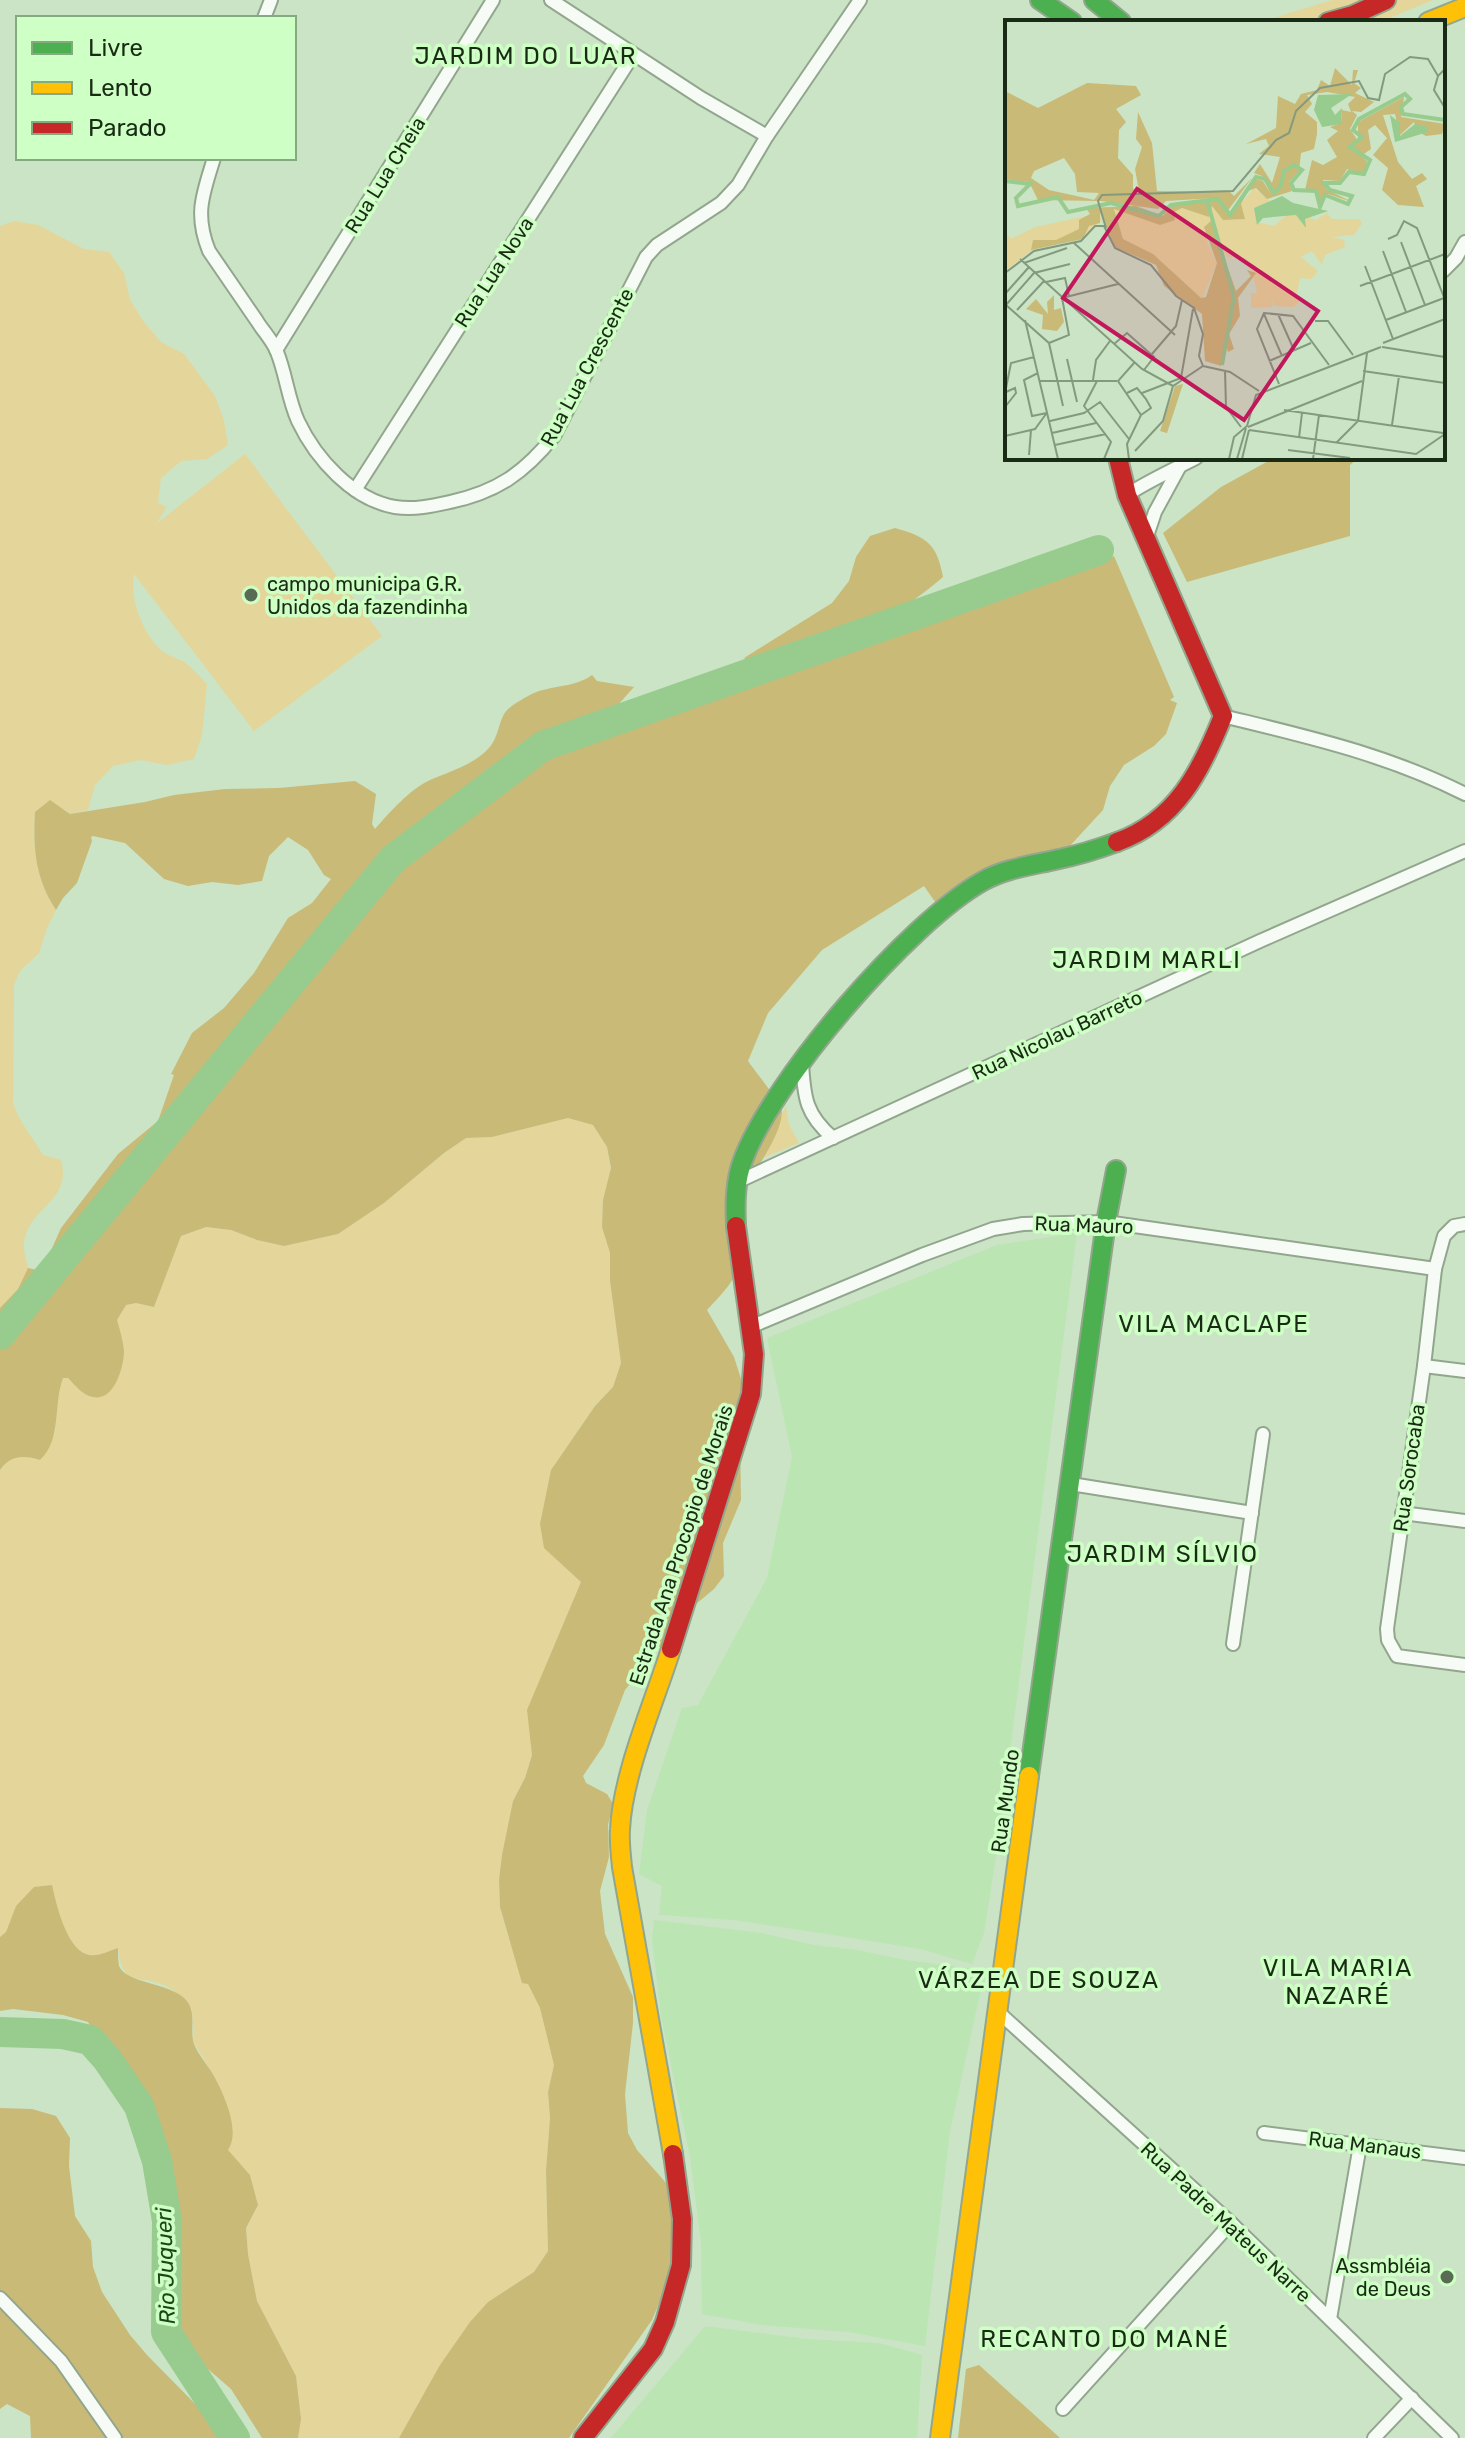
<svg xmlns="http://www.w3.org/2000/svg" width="1465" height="2438" font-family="Rubik,sans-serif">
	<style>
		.built { fill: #bce5b4 }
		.green { fill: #e4d69a }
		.forest { fill: #c9ba77 }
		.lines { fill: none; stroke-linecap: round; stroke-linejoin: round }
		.river { stroke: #97cc8e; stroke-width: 30 }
		.street-casing { stroke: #92a68e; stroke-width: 16 }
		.fast-casing { stroke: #92a68e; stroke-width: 22 }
		.slow-casing { stroke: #92a68e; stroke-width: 22 }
		.jam-casing { stroke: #92a68e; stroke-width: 22 }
		.street { stroke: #f7fbf6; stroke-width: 12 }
		.fast { stroke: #4caf50; stroke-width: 18 }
		.slow { stroke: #ffc107; stroke-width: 18 }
		.jam { stroke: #c62828; stroke-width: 18 }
		.poi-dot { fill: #576c53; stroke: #ceffc5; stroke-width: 3 }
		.labels { text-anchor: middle; stroke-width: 7; stroke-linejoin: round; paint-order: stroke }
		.street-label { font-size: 20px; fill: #192b15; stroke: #ceffc5 }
		.poi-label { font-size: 20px; fill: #192b15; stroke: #ceffc5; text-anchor: start }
		.water-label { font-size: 22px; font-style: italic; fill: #1c4715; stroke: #ceffc5 }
		.quarter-label { font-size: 24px; letter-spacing: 2px; fill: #192b15; stroke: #ceffc5 }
		.inset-river { fill: none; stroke: #97cc8e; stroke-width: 4 }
		.inset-road { fill: none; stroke: #839a7f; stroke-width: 2 }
		.view { fill: #c2185b; fill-opacity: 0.15; stroke: #c2185b; stroke-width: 4 }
		.inset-edge { fill: none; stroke: #192b15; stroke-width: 4 }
	</style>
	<rect width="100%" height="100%" fill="#cae4c5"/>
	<g class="built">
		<path d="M1077,1233l-79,611 -14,89 -12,31 -51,-15 -101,-16 -86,-13 -75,-5 3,-29 -23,-12 8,-64 35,-102 16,-3 69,-127 25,-121 -25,-119 230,-93z"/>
		<path d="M654,1920l107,13 53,12 43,5 48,10 77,10 -1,19 -31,142 -25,215 -77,-14 -85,-7 -61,-11 -1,-72 -11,-85 -29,-141 -9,-77z"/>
		<path d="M705,2326l102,13 72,4 43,12 -5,83h-306z"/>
	</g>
	<g class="green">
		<path d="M1332,0h101l-53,22h-120z"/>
		<path d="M14,221l24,4 46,24 25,3 15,21 6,27 14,22 17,20 23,12 31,42 9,25 4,24 -21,14 -26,2 -20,17 -3,25 9,4 -11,17 89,-70 137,182 -128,95 -120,-157c-5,25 9,59 27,76 7,6 16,8 23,12 9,6 16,15 23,22l-5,51 -8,24 -27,6 -27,-5 -27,6 -18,19 -7,25 -18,4 -5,-5 -30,3c-2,38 0,66 21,98l-9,18 -8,25 -19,18 -6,14 -1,118c6,20 20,34 30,52l18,5c11,40 -28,46 -36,77 -3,11 1,20 3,31l-10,21 -18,19v-1082z"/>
		<path d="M786,1106l3,19 10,18 -41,17z"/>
		<path d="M568,1118l25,7 14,22 4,24 -8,29 -1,27 8,26v28l11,82 -8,24 -18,19 -44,64 -6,78 39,36 -59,194 -12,23 -14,79 1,27 8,29 9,26 23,46 14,57 -6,27 2,26 -4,53 2,80 -14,21 -46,30 -60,86 -29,50h-101l2,-21 -4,-41 -39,-75 -9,-47 -2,-26 12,-23 -8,-30 -23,-25 -12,-72 -21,-35 -2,-34c-7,-6 -16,-18 -24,-22 -28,-14 -46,2 -50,-39 -10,4 -22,10 -32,6 -20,-8 -30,-51 -35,-69l-35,21 -10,26 -6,5v-467c10,-15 24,-15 40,-10l15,-29 2,-37 6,-16h5l15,15 30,-5c12,-29 11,-38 4,-68l8,-15 11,-2 18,4 27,-71 25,-9 25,3 26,10 27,6 54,-12 46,-31 60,-50 22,-15 26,-1z"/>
	</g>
	<g class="forest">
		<path d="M1274,458h84l-8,7v71l-163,46 -24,-49 58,-46z"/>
		<path d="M895,528c32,9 42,16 48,49 -26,23 -56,40 -83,63l2,7 252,-91 60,141 -4,3 7,3 -11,31 -12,12 -30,19 -14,21 -7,24 -36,39 -129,57 -14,-20 -102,64 -54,63 -20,48c6,9 34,43 34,51 -1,26 -30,60 -40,84 -4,9 -3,21 -3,31 -1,48 2,47 -32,83l27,47 10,31 -10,21 6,27 1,64 -18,43 1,33 -10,13 -24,20 -65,81 -21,55 -21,31 3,7 21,11 6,10 -5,21 1,32 -9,34 5,43 28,63v26l-8,71 3,39 9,17 30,34 11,20 1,11 -9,62 -18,43 -83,118h-170l41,-73 30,-43 18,-20 46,-30 14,-21 -2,-80 4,-53 -2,-26 6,-27 -14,-57 -12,-24 -6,-1 -22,-76 -1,-27 3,-25 11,-54 12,-23 7,-23 -5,-45 54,-128 -37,-34 -4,-24 11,-54 44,-64 18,-19 8,-24 -11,-82v-28l-8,-26 1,-27 8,-32 -4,-21 -14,-22 -25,-7 -76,19 -26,1 -22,15 -60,50 -46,31 -54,12 -27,-6 -26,-10 -25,-3 -25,9 -27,71 -18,-4 -10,2 -9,15c3,10 6,21 7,31 0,16 -10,51 -31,46 -11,-2 -18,-12 -25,-19h-5c-10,26 -1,62 -23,82 -16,-5 -30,-5 -40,10v-162l18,-19 10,-21 9,2 8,-6 16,-36 57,-74 40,-33 16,-46 -3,-1 21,-41 32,-25 30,-35 34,-55 24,-15 19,-24 -7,-4 -16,-25 -20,-13 -19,19 -7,25 -24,4 -26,-3 -24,4 -24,-7 -39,-36 -32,-7 -2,1 1,4 -15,42 -14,15 -7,12c-21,-32 -23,-61 -21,-98l15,-12 20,14 75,-12 29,-7 51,-6 54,-1 76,-7 21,13 -4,30 3,5c15,-17 34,-39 55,-49 19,-8 45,-16 59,-32 9,-10 9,-23 15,-34 4,-7 17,-14 24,-18 21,-12 45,-7 64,-21l5,6 37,6 -17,19 17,20 132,-45 1,-12 -23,-11 88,-55 17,-22 7,-24 14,-21z"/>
		<path d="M52,1885c4,18 14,62 34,69 10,4 23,-3 32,-6 0,5 0,13 1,18 7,17 49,17 65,32 14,12 5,31 10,46 4,11 14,21 20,32 10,19 27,55 14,74l22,25 8,30 -12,23 2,26 9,47 39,75 5,43 -3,19h-36l-31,-49 -61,-53 -9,-25 -8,-83 -1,-55 -6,-27 -26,-75 -32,-49 -25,-7 -50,-6 -13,2v-74l6,-5 10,-26 18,-19z"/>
		<path d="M0,2108l32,1 24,7 14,22 -1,28 6,50 16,25 2,26 9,25 28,43 17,20 58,59 21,14 6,10h-201l-1,-22 -23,-12 -7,5z"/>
		<path d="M979,2365l81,73h-102l8,-69z"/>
	</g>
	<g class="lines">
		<g class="river">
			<path d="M0,1335l393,-476 150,-113 556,-196"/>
			<path d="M0,2032l63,2 27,6 17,19 32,47 18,55 10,60 -1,111 69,106"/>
		</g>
		<g class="street-casing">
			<g id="street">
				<path d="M551,0l150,98 66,38"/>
				<path d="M264,18l7,-18"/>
				<path d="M214,158c-11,36 -20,56 -5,93 16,23 32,47 48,70 6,10 16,20 20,31 9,22 11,47 21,69 18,38 55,79 97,86 19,3 37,-1 55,-5 47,-10 74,-29 104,-66l92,-179 11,-12 64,-42 17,-18 29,-49 93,-136"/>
				<path d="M1443,271l13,-13 9,-16"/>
				<path d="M276,350l217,-350"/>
				<path d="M355,490l278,-435"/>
				<path d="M1127,495c23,-15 46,-25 69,-37"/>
				<path d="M1146,539l9,-27 24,-44"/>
				<path d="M1223,716c85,21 163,38 242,78"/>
				<path d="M802,1063c2,35 4,52 31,75"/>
				<path d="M737,1182l523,-241 205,-90"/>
				<path d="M1465,1224l-11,2 -10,10 -9,33 -11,97 -37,263 1,11 9,16 68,9"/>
				<path d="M750,1327l172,-72 71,-26 30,-5 83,-2 329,47"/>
				<path d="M1424,1366l41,5"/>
				<path d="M1071,1484l181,29"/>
				<path d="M1402,1513l63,8"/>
				<path d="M1233,1644l30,-210"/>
				<path d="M996,2010l235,213 221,215"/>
				<path d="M1264,2133l201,25"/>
				<path d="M0,2298l61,63 54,77"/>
				<path d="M1330,2319l30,-174"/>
				<path d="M1063,2409l168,-186"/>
				<path d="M1374,2438l38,-40"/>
			</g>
		</g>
		<g class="fast-casing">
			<g id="fast">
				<path d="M1040,0l32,22"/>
				<path d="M1094,0l27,22"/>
				<path d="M736,1226c-1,-22 -1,-45 7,-66 30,-80 165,-237 240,-279 23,-13 51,-16 76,-22 20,-4 39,-10 58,-17"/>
				<path d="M1029,1776l77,-554 10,-52"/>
			</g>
		</g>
		<g class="slow-casing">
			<g id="slow">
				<path d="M1428,22l37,-15"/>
				<path d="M671,1649c-17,54 -48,124 -51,180 -1,13 1,26 2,38l51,287"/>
				<path d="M940,2438l89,-662"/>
			</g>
		</g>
		<g class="jam-casing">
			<g id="jam">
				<path d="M1328,22l25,-7 33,-15"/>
				<path d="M1117,842c59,-21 84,-71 106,-126l-96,-221 -9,-37"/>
				<path d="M671,1649l80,-255 3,-40 -18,-128"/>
				<path d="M583,2438l70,-89 12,-27 16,-57 1,-46 -9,-65"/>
			</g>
		</g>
		<use href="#street" class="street"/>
		<use href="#fast" class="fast"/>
		<use href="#slow" class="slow"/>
		<use href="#jam" class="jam"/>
	</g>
	<g class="poi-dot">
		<circle cx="251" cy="595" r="8"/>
		<circle cx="1447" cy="2277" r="8"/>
	</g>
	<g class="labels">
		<g class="street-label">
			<text transform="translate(385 175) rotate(-58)" y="7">Rua Lua Cheia</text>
			<text transform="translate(494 272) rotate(-57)" y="7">Rua Lua Nova</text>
			<text transform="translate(587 367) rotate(-62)" y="7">Rua Lua Crescente</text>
			<text transform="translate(1057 1035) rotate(-25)" y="7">Rua Nicolau Barreto</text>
			<text transform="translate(1084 1225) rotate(2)" y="7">Rua Mauro</text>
			<text transform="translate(1409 1468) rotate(-82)" y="7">Rua Sorocaba</text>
			<text transform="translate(681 1545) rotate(-72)" y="7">Estrada Ana Procopio de Morais</text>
			<text transform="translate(1005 1801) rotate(-82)" y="7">Rua Mundo</text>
			<text transform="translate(1365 2145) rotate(7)" y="7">Rua Manaus</text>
			<text transform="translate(1226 2222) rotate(43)" y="7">Rua Padre Mateus Narre</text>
		</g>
		<g class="poi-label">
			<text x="267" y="591">campo municipa G.R.<tspan x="267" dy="23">Unidos da fazendinha</tspan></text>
			<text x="1431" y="2273" text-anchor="end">Assmbléia<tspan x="1431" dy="23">de Deus</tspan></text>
		</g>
		<g class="water-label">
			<text transform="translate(165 2266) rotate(-92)" y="8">Rio Juqueri</text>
		</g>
		<g class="quarter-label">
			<text x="526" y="64">JARDIM DO LUAR</text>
			<text x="1147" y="968">JARDIM MARLI</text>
			<text x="1214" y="1332">VILA MACLAPE</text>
			<text x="1163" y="1562">JARDIM SÍLVIO</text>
			<text x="1338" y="1976">VILA MARIA<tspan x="1338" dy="28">NAZARÉ</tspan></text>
			<text x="1039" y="1988">VÁRZEA DE SOUZA</text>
			<text x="1105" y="2347">RECANTO DO MANÉ</text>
		</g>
	</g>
	<g transform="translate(1005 20)">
		<rect width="440" height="440" fill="#cae4c5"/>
		<path d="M249,168l17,14 -17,6 3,14 17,4 16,-14 26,8 11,-7 5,6h27l3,4 -8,12 -22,2 12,3 1,7 -20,8 -3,10 -10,-14 -11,6 17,14 -7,8 -11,-1 -3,16 4,6 -7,7 -21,-1v-8l-1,9 -21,1v-15h6l-5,-23 -17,-13h-8l-16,-35 -4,20 10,21 -15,36 -44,-40 -35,-20 -8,-25 1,-6 46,16 13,-4 -1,-8 8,-4 27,9 3,-11 11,14 21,-1 -3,-15zM95,193l2,7 -14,14 -55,16 -28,21v-40l6,8 24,-12z" fill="#e4d69a"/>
		<path d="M330,48l17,17 1,-15h5l-4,13 7,5 -6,5 19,9 -13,10 -9,-1 5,4 -7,14 8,12v-19l46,-25 -3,20 44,7 -3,10 -16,2 -9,-5 -3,-9 -14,13 -5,-21 -12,1 15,47 14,17 10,-6 5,6 -11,7 8,21 -26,-2 -16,-15 6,-22 -15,-13 14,-17 -12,-13 -7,5 3,19 -10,7 6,5 -3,14 -17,-6 -7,12 -17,-1 3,9 26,13 -24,-8 -9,8 -2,-11 -12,-1 7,-30 11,5 14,-8 -10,-17 11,-9 -8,-4 11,-4 1,-13 9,2 -3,-8 7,-7 -28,-5 -20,3 5,9 -7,8 12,10v12l-3,15 -13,4 -2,18 -10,11 3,9 -25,8 -11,-11 -8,3 -7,13 4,15 -22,1 -11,-14 -3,11 -27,-9 -8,4 1,8 -15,5 -46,-16 9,30 30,15 48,44 5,-1 11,-34 -13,-36 7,-6 25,70 15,-15 -4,-6 9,3 -18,25 2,18 -11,18 5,15 -6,3 -2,-8 -5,22 -16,-5 -3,-47 -38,-28 -8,-21 -41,-18 -15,-35v11l-11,3 -6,13 -52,11 2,-10h23l23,-11v-9l11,-6 -4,-6 50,-2 27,10 10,-11 42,-7 -49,3 -8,8 -64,-9 5,-7 -22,-1 -2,-18 -11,-16 -30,13 -3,7 18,12 50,11 -61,-1 -9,-18 -24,-3v-88l33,17 49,-25 49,3 5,9 -25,14 10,13 -7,8 -1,28 15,17v14l6,2 -4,-22 7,-22 -6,-8 2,-27 14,31 5,48 73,1 4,4 18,-18 -26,35 5,3 23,-37 9,2 7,12 -8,-17 -8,-3 6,-9 12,19 8,-26 -21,-3 10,-8 -3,-7 -20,5 30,-16 2,-32 17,8 6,-10 16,-4 4,-10 9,6zM49,275v15l7,-2 3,14 -7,9 -15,-2 1,-14 -17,-6 10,-10 12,15 -1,-12zM178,364l-16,49 -7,-2 15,-45z" fill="#c9ba77"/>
		<path d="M347,74l-21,14 4,7 7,-7 -1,16 -19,3 -8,-17 4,-15zM385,95l10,8v13l15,-12 13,3v5l-33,10zM277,176l11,7 35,8 -23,8 1,9 -10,-13 -33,3 -6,7 -3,-17z" fill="#97cc8e"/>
		<path class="inset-river" d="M0,161l25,3 -14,14 2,8 40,-9 10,15 43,-9 48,13 12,-11 47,-6 12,16 26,-38 9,2 9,14 7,-8 3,-14 10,-6 8,5 -11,13 3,7 22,1 4,16 5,-12 23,9 4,-8 -22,-6 -6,-7h16l9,-11 15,2 6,-14 -20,-13 12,-10 -9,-7 6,-11 46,-25 5,5 -9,8 2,7 42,6M202,180l27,97 -12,68"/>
		<path class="inset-road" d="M433,56l-4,14 11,18M101,208l-8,-27 4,-6 131,-4 43,-51 13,-7 7,-22 24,-23 39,-7 9,17 11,2 6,-26 25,-17 18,2 10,17 7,-7M383,219l9,-4 7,-14 13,7 28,72M396,222l24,63M69,223l101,92M378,231l23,61M15,239l122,110 31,17 30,-20M19,243l43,-15M360,246l28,73M0,253l29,-22 47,-10 14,-15h9l11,22 36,17 25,31 18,12 9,26 -4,22 4,10M41,262l19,-4 4,18M355,266l85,-32M0,274l24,-27M1,285l43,38 20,-8 -7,-37 56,-14M0,286l29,-33 36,-9M12,290l27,-29M259,294l18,42M273,294l16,36M20,300l33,139M381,300l58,-22M310,301h13l25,34M44,323l14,63M378,323l62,-24M109,324l13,-11 27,24 -10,13M377,327l63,10M147,334l24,-28 6,-26M62,339l10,43M264,341l42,-18M198,346l27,6 29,19M220,350l1,37 15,20M358,351l82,12M33,353l-14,7 8,36 15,-3M88,360l3,-20 14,-19M35,361h77M92,361l-13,25 27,36 -7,17M274,364l-22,-55 7,-16 29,3 36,49M0,373l6,-30 23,-6M122,373l10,-5 9,11 5,9 -10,7M137,373l39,-15 12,-69M0,387l11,-14 -1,-5 -9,4M279,390l159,23M45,401l34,-8 16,-11 29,37M353,401l9,-68M387,405l7,-49M243,407l114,-46M244,410l167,24 29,-20M47,413l44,-10M0,416l30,-7 11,-15M294,418l3,-25M331,423l22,-22M50,425l51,-11M283,430l62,8M130,431l28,-30 10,-35M24,435l2,-25M124,439l-2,-15 14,-29 -23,-34 16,-18M224,439l5,-22 13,-11 9,-31 125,-48M232,439l9,-31M237,439l7,-29M308,439l6,-44"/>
		<path class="view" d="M132,169l181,122 -74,109 -181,-122z"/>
		<rect width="440" height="440" class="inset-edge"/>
	</g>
	<rect x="16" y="16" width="280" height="144" fill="#ceffc5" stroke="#86aa7f" stroke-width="2"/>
	<rect x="32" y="42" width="40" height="12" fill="#4caf50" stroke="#86aa7f" stroke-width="2"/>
	<text x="88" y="56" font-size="24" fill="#192b15">Livre</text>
	<rect x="32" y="82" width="40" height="12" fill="#ffc107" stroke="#86aa7f" stroke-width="2"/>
	<text x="88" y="96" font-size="24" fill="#192b15">Lento</text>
	<rect x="32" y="122" width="40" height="12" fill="#c62828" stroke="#86aa7f" stroke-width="2"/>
	<text x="88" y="136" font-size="24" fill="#192b15">Parado</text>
</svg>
